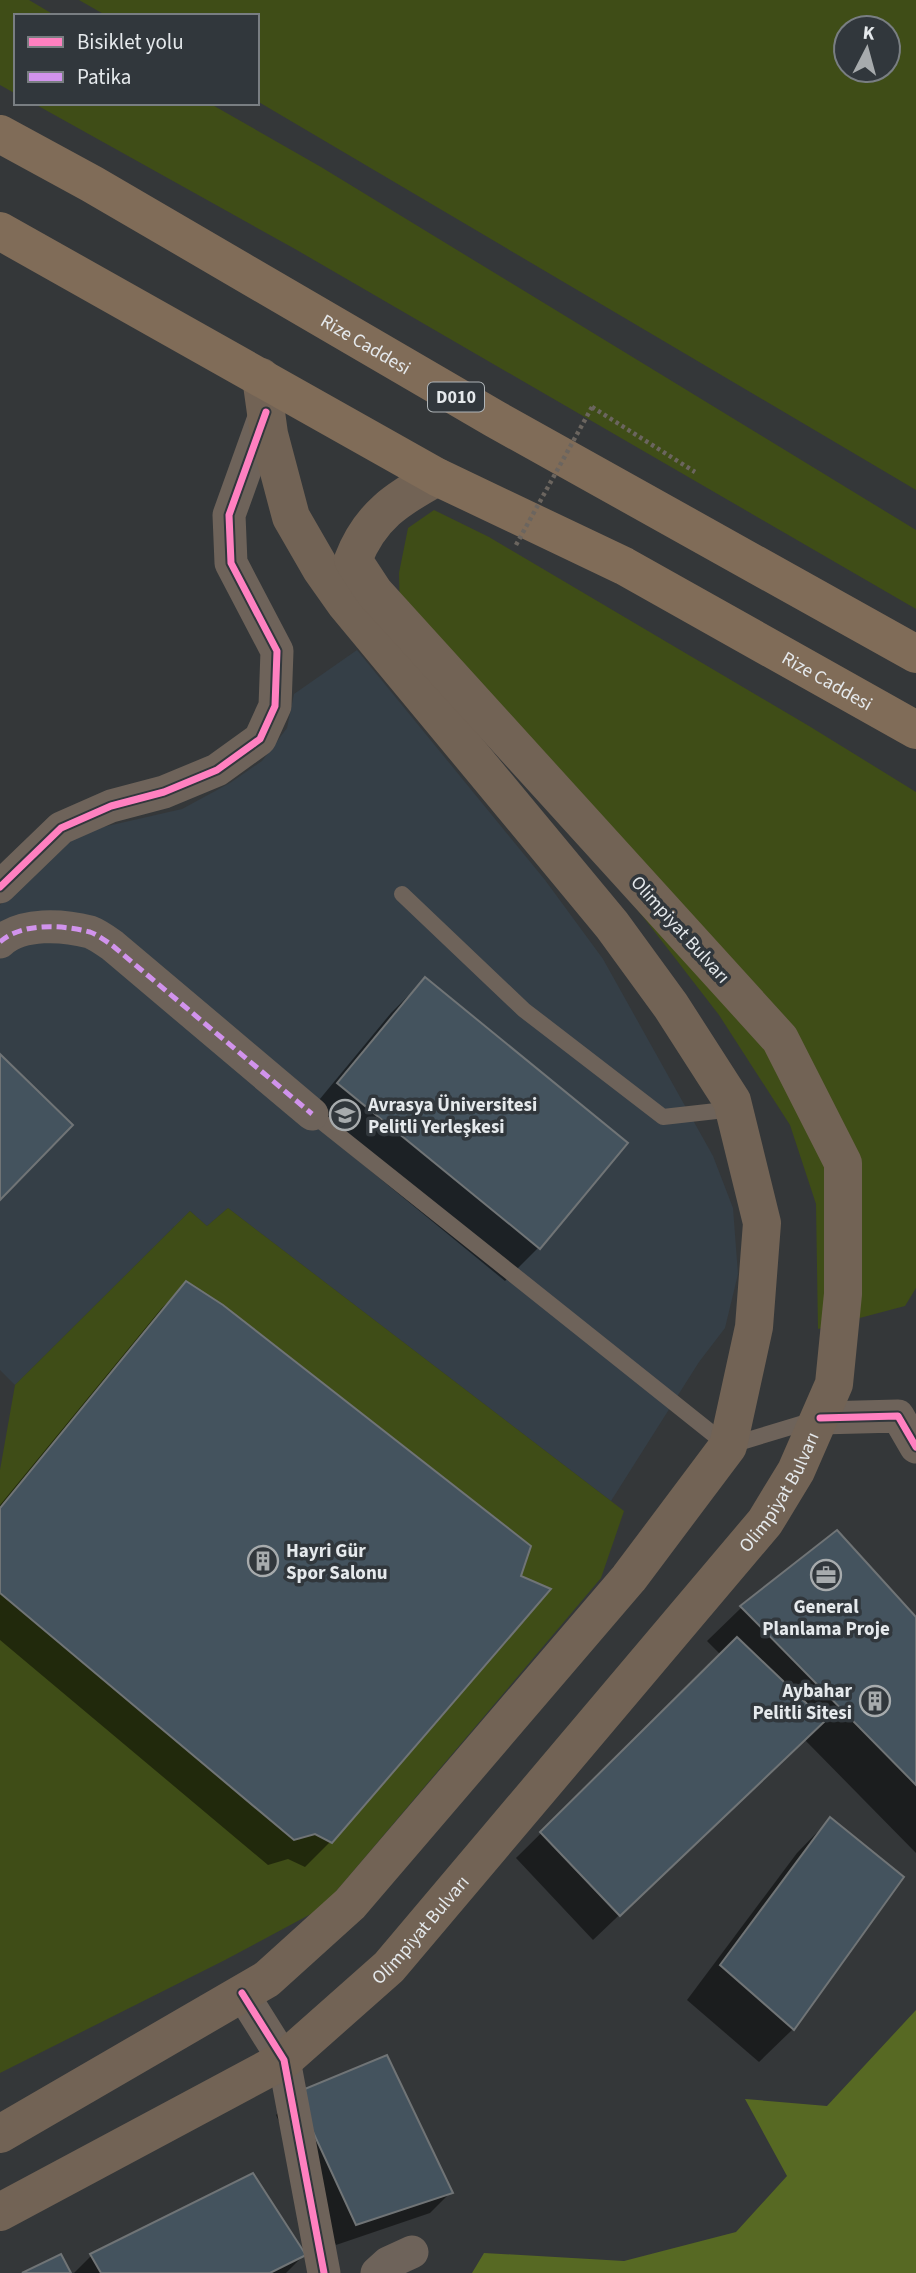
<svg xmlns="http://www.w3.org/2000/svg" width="916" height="2273" font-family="'Source Sans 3',sans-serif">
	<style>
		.built { fill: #353f47 }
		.green { fill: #3f4d17; fill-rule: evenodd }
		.forest { fill: #576923 }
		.shadow { fill: #0007 }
		.building { fill: #44535e; stroke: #707476; stroke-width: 2 }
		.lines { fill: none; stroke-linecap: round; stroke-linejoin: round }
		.path { stroke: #6b655f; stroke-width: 4.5; stroke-dasharray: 3.5 3.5; stroke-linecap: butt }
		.lane { stroke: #6e635a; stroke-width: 16 }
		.street { stroke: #6e635a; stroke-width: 33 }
		.secondary { stroke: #726355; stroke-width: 38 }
		.highway { stroke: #806c58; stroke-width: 38 }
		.path-bridge { stroke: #6b655f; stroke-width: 4.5; stroke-dasharray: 3.5 3.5; stroke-linecap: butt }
		.quiet { stroke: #d193ec; stroke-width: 5; stroke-dasharray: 10 5; stroke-linecap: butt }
		.cycleway-casing { stroke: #31373c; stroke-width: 11 }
		.cycleway { stroke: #ff80c0; stroke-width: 7 }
		.labels { text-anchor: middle; stroke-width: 7; stroke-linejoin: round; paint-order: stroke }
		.shield { fill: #31373c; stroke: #afb4b7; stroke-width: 2 }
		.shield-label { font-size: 18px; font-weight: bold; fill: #e5e9ec }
		.street-label { font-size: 19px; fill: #e5e9ec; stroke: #31373c }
		.poi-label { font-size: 19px; font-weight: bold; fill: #e5e9ec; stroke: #31373c; text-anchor: start }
	</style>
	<rect width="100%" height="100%" fill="#343739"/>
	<path class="built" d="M357,650l188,230 58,79 110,197 20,52 5,66 -13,54 -26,34 -88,139 -383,-293 -21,18 -17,-15 -175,174 -15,-15v-465l33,-32 48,-41 101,-23 48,-26 32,-22 25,-33 7,-34z"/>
	<g class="green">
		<path d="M0,0h29l27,16h-40v78l-16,-9z"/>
		<path d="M79,0h837v490l-659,-389v-85h-150zM846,28h42v42h-42z"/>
		<path d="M33,103h176l112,64 595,363v79l-621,-360z"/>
		<path d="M434,510l55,27 320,189 107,66v496l-11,18 -87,23 -2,-125 -26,-79 -71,-110 -75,-97 -244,-301 -1,-44 9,-45z"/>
		<path d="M228,1208l396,303 -23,67 -279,330 -97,52 -225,113v-603l15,-85 175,-174 17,15z"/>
	</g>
	<path class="forest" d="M916,2010v263h-444l12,-20 140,8 112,-29 51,-56 -42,-77 82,7z"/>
	<g class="shadow">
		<path d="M425,979l114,268 -34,34 -200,-164 86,-104z"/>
		<path d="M186,1283l145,558 -26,26 -17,-8 -20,6 -268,-225v-135l161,-196z"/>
		<path d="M837,1533l79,87v233l-112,-114 -211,201 -77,-82 205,-203 -14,-14 34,-33z"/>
		<path d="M830,1819l-37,210 -34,33 -72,-62 110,-147z"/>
		<path d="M296,2094l154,99 -20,20 -94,32 -60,-130z"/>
		<path d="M252,2175l52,80 -18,18h-212l17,-17z"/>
	</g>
	<g class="building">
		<path d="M425,977l203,166 -88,106 -203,-166z"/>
		<path d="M0,1054l73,71 -73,75z"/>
		<path d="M186,1281l37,24 308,241 -10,30 30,13 -219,254 -17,-9 -21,6 -294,-247v-85z"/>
		<path d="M837,1530l79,87v168l-176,-179z"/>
		<path d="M737,1637l88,84 -205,195 -80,-84z"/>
		<path d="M830,1817l74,60 -110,153 -74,-65z"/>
		<path d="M387,2055l66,138 -97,32 -61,-132z"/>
		<path d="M253,2173l53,82 -36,18h-169l-11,-19z"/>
		<path d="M61,2254l10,19h-49z"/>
	</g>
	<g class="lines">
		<path class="path" d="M592,407l103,65"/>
		<g class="lane">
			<path d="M402,894l122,116 139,107 71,-8"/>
			<path d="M312,1114l416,332 86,-26"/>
		</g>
		<g class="street">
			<path d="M0,887l61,-59 50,-22 53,-14 53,-22 43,-31 15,-33 2,-55 -46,-88 -2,-48 37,-103"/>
			<path d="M0,942c22,-20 63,-17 90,-10 8,3 16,9 23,14l199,168"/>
			<path d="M820,1418l78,-2 18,31"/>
			<path d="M242,1993l42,67 40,213"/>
			<path d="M377,2273l11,-10 24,-11"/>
		</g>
		<g class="secondary">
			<path d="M0,2134l267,-155 83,-75 279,-326 99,-132 26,-119 8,-104 -30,-122 -61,-95 -59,-81 -267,-322 -24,-34 -30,-52 -22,-83 -8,-57"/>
			<path id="s1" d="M0,2212l284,-152 105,-93 376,-445 31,-51 38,-87 9,-90v-131l-63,-124 -406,-447 -21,-32c17,-44 44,-61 84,-83"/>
		</g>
		<g class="highway">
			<path id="s2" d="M0,134l92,50 403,235 421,235"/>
			<path id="s3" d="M0,231l437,246 187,89 292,164"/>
		</g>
		<path class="path-bridge" d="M516,545l76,-138"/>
		<path class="quiet" d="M0,942c22,-20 63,-17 90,-10 8,3 16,9 23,14l199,168"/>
		<g class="cycleway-casing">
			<g id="cycleway">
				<path d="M0,887l61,-59 50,-22 53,-14 53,-22 43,-31 15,-33 2,-55 -46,-88 -2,-48 37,-103"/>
				<path d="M820,1418l78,-2 18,31"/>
				<path d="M242,1993l42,67 40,213"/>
			</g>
		</g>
		<use href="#cycleway" class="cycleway"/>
	</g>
	<defs>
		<g id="university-ring" transform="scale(1.575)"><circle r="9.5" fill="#31373c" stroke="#a7abad" stroke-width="1.5"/><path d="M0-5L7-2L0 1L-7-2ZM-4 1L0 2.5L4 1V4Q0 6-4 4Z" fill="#a7abad"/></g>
		<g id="building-ring" transform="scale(1.575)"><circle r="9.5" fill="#31373c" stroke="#a7abad" stroke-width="1.5"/><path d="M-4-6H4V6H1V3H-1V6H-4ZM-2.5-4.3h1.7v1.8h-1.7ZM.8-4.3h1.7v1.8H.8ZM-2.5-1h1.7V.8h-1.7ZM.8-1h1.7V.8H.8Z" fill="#a7abad"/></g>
		<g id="office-ring" transform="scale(1.575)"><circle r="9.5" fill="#31373c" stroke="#a7abad" stroke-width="1.5"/><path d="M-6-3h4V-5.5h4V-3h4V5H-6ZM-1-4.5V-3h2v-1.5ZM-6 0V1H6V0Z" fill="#a7abad"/></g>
	</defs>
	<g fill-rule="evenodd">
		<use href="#university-ring" x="345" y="1115"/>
		<use href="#building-ring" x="263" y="1561"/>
		<use href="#office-ring" x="826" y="1575"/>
		<use href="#building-ring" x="875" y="1701"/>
	</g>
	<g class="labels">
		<rect class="shield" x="428" y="382.5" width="56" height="29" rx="5"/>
		<g class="shield-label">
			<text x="456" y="403">D010</text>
		</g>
		<g class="street-label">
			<text dy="7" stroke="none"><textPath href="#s2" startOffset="422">Rize Caddesi</textPath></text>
			<text dy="7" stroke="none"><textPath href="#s3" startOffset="942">Rize Caddesi</textPath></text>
			<text transform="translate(681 929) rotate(48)" y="7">Olimpiyat Bulvarı</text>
			<text dy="7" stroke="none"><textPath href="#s1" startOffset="1078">Olimpiyat Bulvarı</textPath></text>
			<text dy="7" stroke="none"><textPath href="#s1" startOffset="511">Olimpiyat Bulvarı</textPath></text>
		</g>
		<g class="poi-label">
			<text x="368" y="1111">Avrasya Üniversitesi<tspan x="368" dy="22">Pelitli Yerleşkesi</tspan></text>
			<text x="286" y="1557">Hayri Gür<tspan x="286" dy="22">Spor Salonu</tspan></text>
			<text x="826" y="1613" text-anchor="middle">General<tspan x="826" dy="22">Planlama Proje</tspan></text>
			<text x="852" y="1697" text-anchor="end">Aybahar<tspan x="852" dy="22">Pelitli Sitesi</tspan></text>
		</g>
	</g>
	<rect x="14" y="14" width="245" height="91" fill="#31373c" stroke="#797e82" stroke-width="2"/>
	<rect x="28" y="37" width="35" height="10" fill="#ff80c0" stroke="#797e82" stroke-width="2"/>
	<text x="77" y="49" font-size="21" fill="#e5e9ec">Bisiklet yolu</text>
	<rect x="28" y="72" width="35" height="10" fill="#d193ec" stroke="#797e82" stroke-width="2"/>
	<text x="77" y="84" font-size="21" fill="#e5e9ec">Patika</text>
	<g transform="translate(867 49) rotate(6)"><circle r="33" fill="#31373c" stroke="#797e82" stroke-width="2"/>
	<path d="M0-5L12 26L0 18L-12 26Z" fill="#a7abad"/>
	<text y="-10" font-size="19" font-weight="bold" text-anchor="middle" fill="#e5e9ec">K</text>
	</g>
</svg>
